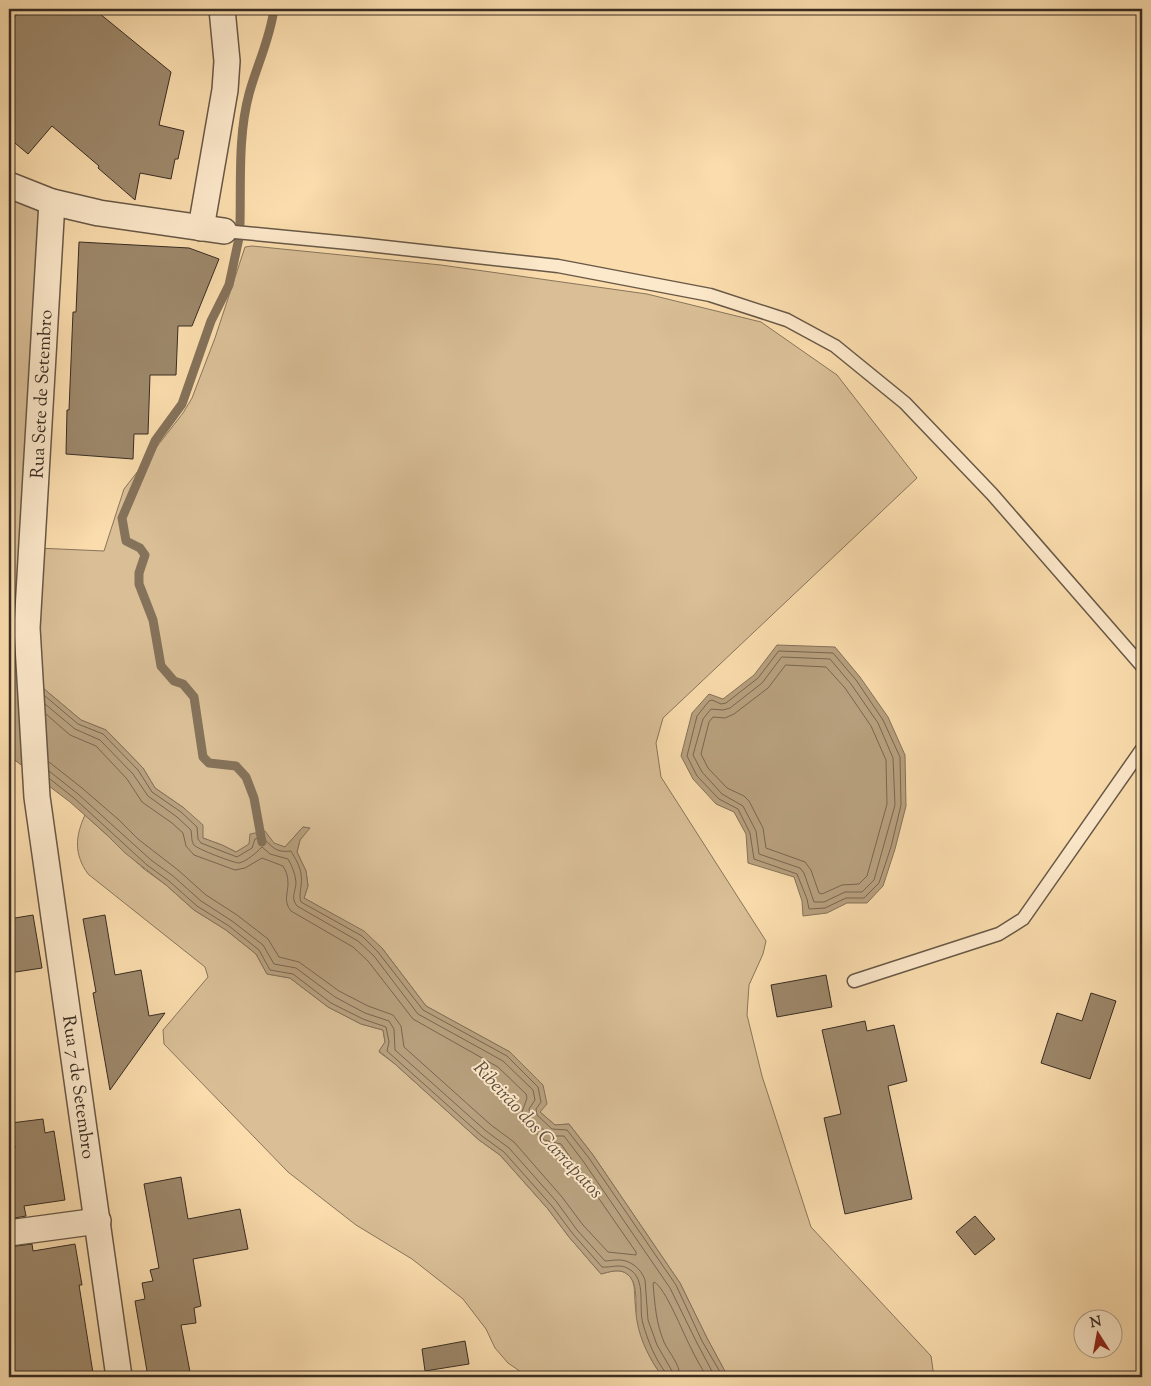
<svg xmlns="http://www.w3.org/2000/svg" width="1151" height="1386" font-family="'Sorts Mill Goudy',serif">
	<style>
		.green { fill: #d9be96; stroke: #88755c }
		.water { fill: #b8a07e; stroke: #85725a }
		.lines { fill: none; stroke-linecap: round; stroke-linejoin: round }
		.shore { stroke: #786650; stroke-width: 1 }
		.stream { stroke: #85725a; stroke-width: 9 }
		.building { fill: #9d886b; stroke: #382c23 }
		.lane-casing { stroke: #685846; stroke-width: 15 }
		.street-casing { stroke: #685846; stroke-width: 28 }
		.lane { stroke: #fce8ca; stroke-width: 12 }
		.street { stroke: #fce8ca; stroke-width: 25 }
		.labels { text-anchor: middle; stroke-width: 4; stroke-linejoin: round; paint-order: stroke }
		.street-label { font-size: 18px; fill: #382c23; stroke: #fce8ca }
		.water-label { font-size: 19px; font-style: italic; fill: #5e4f3e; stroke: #fce8ca }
	</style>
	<rect width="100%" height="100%" fill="#fadcad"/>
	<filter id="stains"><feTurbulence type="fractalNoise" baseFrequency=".004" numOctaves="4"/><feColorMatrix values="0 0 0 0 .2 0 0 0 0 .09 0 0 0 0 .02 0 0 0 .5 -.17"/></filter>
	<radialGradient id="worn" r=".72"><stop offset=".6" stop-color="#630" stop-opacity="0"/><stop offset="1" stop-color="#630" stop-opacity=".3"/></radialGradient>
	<g class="green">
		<path d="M9,187l41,18 -27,404 -14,-15z"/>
		<path d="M252,246l189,19 206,29 114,28 76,53 80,103 -254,240 -7,25 5,34 105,164 -3,13 -14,31 -2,30 15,61 49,151 120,129 3,21h-206l-21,-39 -27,-55 -87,-128 -24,-31 -14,1 -15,-13 -30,-60 -84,-46 -44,-58 -41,-29 -37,-21 4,-12 -2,-15 -9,-19 3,-12 9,-12 -6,-1 -18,20c-17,-6 -33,-4 -49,5l-14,-7 -19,-7 -19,-30 -29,-20 -12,-20 -37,-38 -25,-10 -44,-37v-135l67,3 20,-62 59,-76 9,-15 23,-60 30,-91z"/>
		<path d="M85,815l59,54 22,16 28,25 32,20 30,24 11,20 23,4 38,29 33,17 22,6 2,12 -6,10 16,12 84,76 21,15 48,54 21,28 32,37c8,-2 19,-6 26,0 9,6 7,18 8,28 2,27 11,54 28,75h-141l-1,-5 -13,-9 -13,-15 -9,-19 -23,-30 -51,-40 -56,-34 -68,-53 -124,-128 -1,-14 45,-53 -3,-10 -117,-93c-14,-20 -13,-37 -3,-59z"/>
	</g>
	<g class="water">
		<path d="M777,645l58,2 25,30 28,40 17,38 1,51 -11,43 -12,37 -16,17h-20l-20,10 -24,3 -1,-15 -8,-24 -46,-14 -2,-29 -12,-22 -18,-8 -23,-25 -12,-23 11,-43 17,-19 14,5 31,-24z"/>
		<path d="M9,648l28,35 44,37 25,10 37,38 12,20 29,20 19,17v13l19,7 14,7 13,-8 1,-10 15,-3 9,12 11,4 18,-20 7,1 -10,12 -3,12 9,19 2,15 -4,12 60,33 18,17 44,58 84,46 33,33 4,19 -7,8 15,13 14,-1 24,31 87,128 27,55 21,39h-65c-12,-15 -23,-37 -26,-56 -3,-13 3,-38 -10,-47 -7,-6 -18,-2 -26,0l-32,-37 -21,-28 -48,-54 -21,-15 -84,-76 -16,-13 6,-9 -2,-12 -22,-6 -33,-17 -38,-29 -23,-4 -11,-20 -30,-24 -32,-20 -28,-25 -41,-32 -19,-19 -36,-32 -58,-44 -3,-5z"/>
	</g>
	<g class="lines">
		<g class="shore">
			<path d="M779,651l54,2 23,27 27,40 17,37 1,48 -10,42 -12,36 -15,15h-18l-21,10 -16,1 -2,-10 -10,-25 -43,-15 -4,-26 -12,-24 -19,-10 -22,-23 -10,-20 10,-40 12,-15 3,-1 9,4 5,-1 32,-25z"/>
			<path d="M782,657l48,2 21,25 27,39 15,35 2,47 -21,75 -12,12h-17l-21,10h-10l-10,-29 -4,-5 -41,-14 -3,-23 -13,-25 -21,-12 -20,-22 -9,-17 10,-36 8,-10 12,1 7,-2 32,-25z"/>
			<path d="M786,665l40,2 19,21 26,38 15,34 1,44 -20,72 -8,8 -17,1 -20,9 -3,-1 -8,-23 -6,-8 -39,-14 -3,-20 -14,-27 -5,-5 -17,-8 -19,-20 -7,-14 8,-32 4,-5 12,1 9,-4 34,-26z"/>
			<path d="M45,696l33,28 25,10 35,36 14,22 29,20 16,15 1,12 3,4 36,14 15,-9 3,-9 7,-2c11,10 13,16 29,14 4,7 9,15 10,23 2,10 -3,21 0,28l61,34 16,16 45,58 84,46 31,31 3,15 -5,7 1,6 15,14 15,1 22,28 87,127 26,56 21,36"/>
			<path d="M45,704l30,25 25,11 33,34 15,22 29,21 14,13c1,5 0,11 3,15 3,4 40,18 45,18 8,-2 17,-10 23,-16l8,7 18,5c4,7 7,14 8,23 0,10 -6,15 1,24l61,35 16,15 44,58 85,47 30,29 2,10 -6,9 2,10 16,14 6,3h11l19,25 87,127 27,55 18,34"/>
			<path d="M46,714l24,21 26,11 31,33 15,23 30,21 11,10 3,13 8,9 41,15 10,-2 17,-10 21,8c3,5 5,10 5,17 0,11 -5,18 3,28l62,36 15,14 45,58 85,48 28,27 1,4 -5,14 3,11 19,17 17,4 75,108v3l-28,-3 -25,-27 -21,-28 -48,-55 -23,-17 -87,-78 -3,-21 -8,-11 -25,-9 -29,-15 -40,-29 -20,-5 -11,-18 -31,-24 -31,-20 -28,-25 -40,-31 -19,-19 -37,-32 -33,-26"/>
			<path d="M49,771l29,23 73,66 22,16 28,25 31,20 31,24 11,19 22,4 39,29 30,16 24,8 5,8 1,21 91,81 23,17 47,53 21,29 28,31c4,0 7,-1 12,-1 12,-1 24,8 28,20l3,40 9,25 15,26 1,6"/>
			<path d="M50,779l24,19 73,67 22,16 28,25 32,20 30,24 11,20 23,4 38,29 32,16 23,8 3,15 -2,9 95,85 22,16 48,54 21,28 29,33c9,1 18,-4 27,2 18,10 9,38 14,55 5,17 12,35 23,49v4"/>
			<path d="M680,1377c0,-13 -11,-24 -16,-35 -8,-19 -9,-37 -11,-58l1,-2c11,5 29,51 36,64 5,11 11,21 17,31"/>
		</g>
		<g class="stream">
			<path d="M240,224c1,-43 -2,-89 9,-130 8,-29 21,-55 25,-85"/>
			<path d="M239,238l-10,47 -18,36 -29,83 -27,37 -33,77 4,23 14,7 5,7 -6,18v11l14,36 8,46 13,15 9,3 11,13 9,60 6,6 27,3 10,11 8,21 8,44"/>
		</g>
	</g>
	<g class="building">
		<path d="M22,9h72l77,63 -12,53 25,6 -6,28h-3l-4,20 -31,-6 -5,27 -37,-32 1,-2 -47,-40 -24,28 -19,-16v-115z"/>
		<path d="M79,242l110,6 30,11 -27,67h-14l-2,49h-26l-2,59h-14l-1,25 -67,-5 1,-44h2l4,-98h3z"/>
		<path d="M33,915l9,53 -33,5v-54z"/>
		<path d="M105,915l10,60 26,-5 8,46 16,-3 -55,77 -17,-97 3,-1 -13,-73z"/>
		<path d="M826,975l6,32 -55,10 -6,-32z"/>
		<path d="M1091,993l25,8 -26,78 -49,-16 16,-50 25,8z"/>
		<path d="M865,1021l2,10 27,-6 13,56 -19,5 24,113 -67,15 -21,-96 17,-4 -19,-84z"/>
		<path d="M43,1119l2,14 9,-2 11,69 -41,6 2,10 -17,3v-70l6,-1 -4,-25z"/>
		<path d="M181,1177l7,42 52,-10 8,40 -55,10 8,47 -7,2 2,15 -15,2 10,52h-43l-13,-76 10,-2 -3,-16 11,-2 -3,-11 9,-2 -15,-84z"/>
		<path d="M975,1216l20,23 -20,16 -19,-23z"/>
		<path d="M32,1244l1,7 42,-7 7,41h-3l14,88 -26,4h-58v-130z"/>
		<path d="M465,1341l4,23 -44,7 -3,-22z"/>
	</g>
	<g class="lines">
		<g class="lane-casing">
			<g id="lane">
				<path d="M224,231l135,13 199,22 152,29 77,25 48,26 70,57 87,91 150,172"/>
				<path d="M854,981l145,-47 24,-15 119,-170"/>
			</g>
		</g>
		<g class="street-casing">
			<g id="street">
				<path d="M9,185l43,17 47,11 125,18"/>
				<path d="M52,202l-25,426 10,169 82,580"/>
				<path d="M201,228l24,-138 2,-29 -5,-52"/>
				<path d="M9,1233l89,-12"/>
			</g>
		</g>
		<use href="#lane" class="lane"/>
		<use href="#street" class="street"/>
	</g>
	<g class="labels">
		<g class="street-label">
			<text transform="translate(41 394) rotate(-87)" y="6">Rua Sete de Setembro</text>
			<text transform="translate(79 1087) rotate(82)" y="6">Rua 7 de Setembro</text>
		</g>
		<g class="water-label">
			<text transform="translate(539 1129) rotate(47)" y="7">Ribeirão dos Carrapatos</text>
		</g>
	</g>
	<rect width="1151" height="1386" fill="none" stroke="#fadcad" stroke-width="30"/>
	<rect x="10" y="10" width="1131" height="1366" fill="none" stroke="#382c23" stroke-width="2.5"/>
	<rect x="15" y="15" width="1121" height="1356" fill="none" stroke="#382c23"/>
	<g transform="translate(1098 1334) rotate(349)"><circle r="24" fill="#fce8ca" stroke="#ae9d87"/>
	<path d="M0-4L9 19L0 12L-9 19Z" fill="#8f2418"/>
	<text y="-8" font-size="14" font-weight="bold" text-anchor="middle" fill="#382c23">N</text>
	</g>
	<rect width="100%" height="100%" filter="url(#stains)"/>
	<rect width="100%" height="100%" fill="url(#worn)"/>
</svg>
